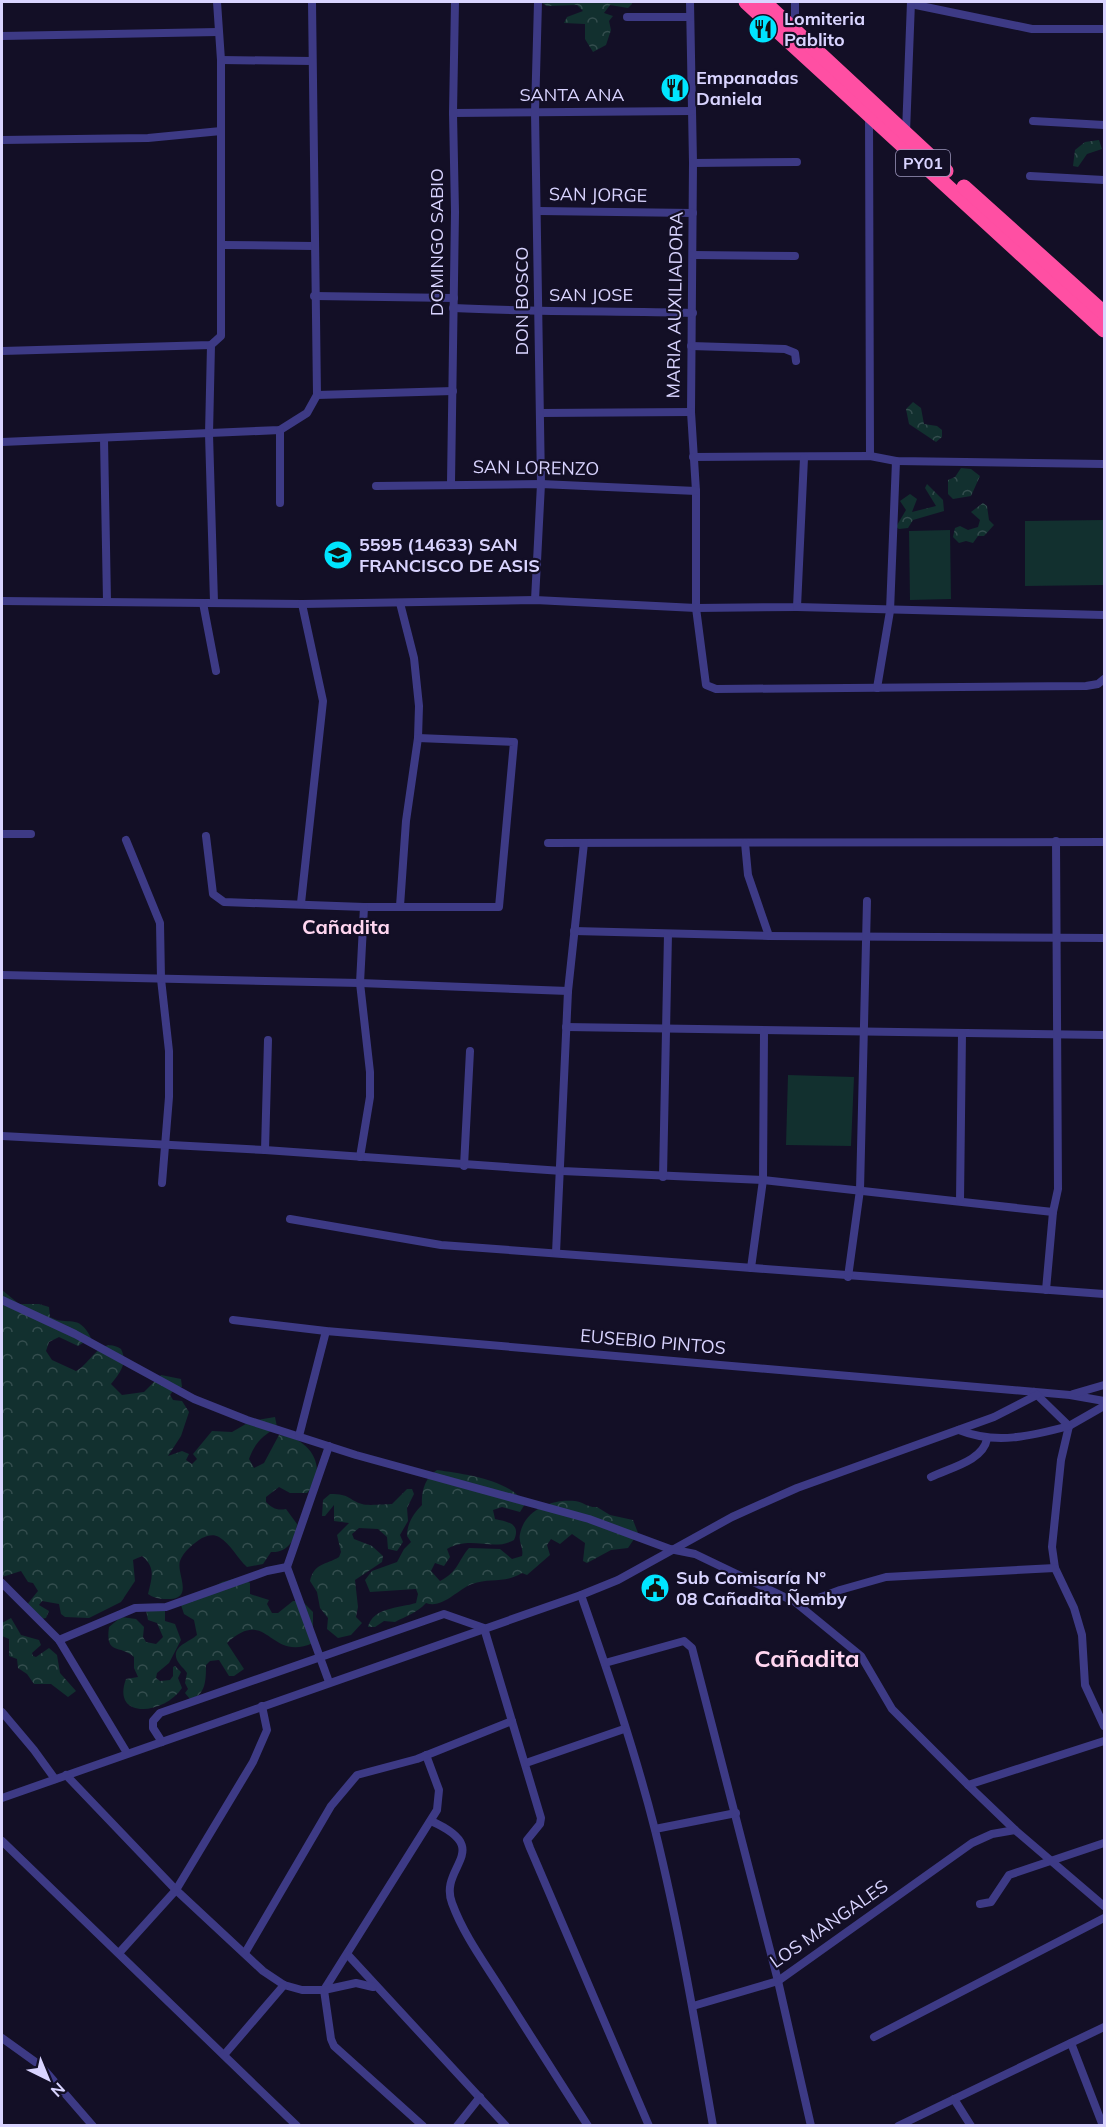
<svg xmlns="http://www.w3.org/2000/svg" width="1106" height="2127" font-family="Mulish,sans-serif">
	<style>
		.forest { fill: url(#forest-crowns) }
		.pitch { fill: #12302f }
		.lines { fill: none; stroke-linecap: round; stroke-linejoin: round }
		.street { stroke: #3d3a85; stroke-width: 8 }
		.highway { stroke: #ff4fa3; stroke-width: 15 }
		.labels { text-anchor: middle; stroke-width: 4.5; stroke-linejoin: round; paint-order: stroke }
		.shield { fill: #130f26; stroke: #9e99be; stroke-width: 1.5 }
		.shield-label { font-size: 16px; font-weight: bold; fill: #d9d4ff }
		.poi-label { font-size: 18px; font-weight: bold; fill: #d9d4ff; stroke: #130f26; text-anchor: start }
		.street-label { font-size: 18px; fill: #d9d4ff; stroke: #130f26 }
		.neighbourhood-label { font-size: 20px; font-weight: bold; fill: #ffd6f0; stroke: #130f26 }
		.district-label { font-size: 24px; font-weight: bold; fill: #ffd6f0; stroke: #130f26 }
	</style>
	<defs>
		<pattern id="forest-crowns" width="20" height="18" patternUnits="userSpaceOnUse" patternTransform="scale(1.5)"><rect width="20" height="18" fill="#12302f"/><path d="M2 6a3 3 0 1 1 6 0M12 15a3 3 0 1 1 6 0" fill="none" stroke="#344d4e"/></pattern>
	</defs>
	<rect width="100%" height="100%" fill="#130f26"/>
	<g class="forest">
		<path d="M540,2h92v2l-4,4 -18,-3 -6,8 9,3 -4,5 2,9 -5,15 -13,7 -8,-13v-15l-21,-1 3,-6 16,-6 -6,-6 -30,1z"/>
		<path d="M1099,140l3,9 -15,5 -9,13 -5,-1 2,-16 10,-8z"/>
		<path d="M913,402l8,6 3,16 13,2 5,4v7l-6,5 -27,-18 -3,-15z"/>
		<path d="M961,468l10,1 9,7 -9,20 -18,3 -5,-5v-14l7,-3z"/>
		<path d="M927,484l16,16 1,11 -31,9 -5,8 -9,1 -3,-2 10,-17 -6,-9 10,-7 7,5 -5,13 24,-6 -11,-18z"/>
		<path d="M983,503l4,3 2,14 5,5 -10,11h-6l-5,7 -7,-2 -7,2 -6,-6 2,-9 5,-2 8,4 10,-3 2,-7 -9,-8z"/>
		<path d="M2,1290l17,14h20l10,3 1,10c18,10 28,-5 41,21l-13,8 -19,-9 -10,5 -3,9 6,9 24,11c15,-7 24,-36 45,-22 7,14 -1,24 -10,35l11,11 22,-3 17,-17 20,4 1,8h-6l-6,8 3,5 9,1 7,11 -8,24 -13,20 14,-5 7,3 -3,6 6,4 5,-5 -4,-5 19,-23 20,1 19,-11 24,-4 2,10c-14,9 -22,15 -28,32l5,9 10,-5 15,-28c31,2 51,34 28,58h-17l-11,-6 -13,10v5c6,6 11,9 20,7l11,15c-1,15 -9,29 -26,28l-8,12 -16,3c-10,-9 -16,-23 -28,-30 -5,-3 -11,-2 -17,1 -8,5 -19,14 -22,23 -4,12 14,37 -10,38 -9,0 -14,0 -22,-5 4,-17 8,-26 -6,-38l-9,4 2,21 -14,21 -32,16 -24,-1 -4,-3 -2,-10 -17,-3 -3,4 10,6 -3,7 -5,1 -16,-12 13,-16 -5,-8 -5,-1 -7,-11 -19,6z"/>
		<path d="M437,1470c26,4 73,9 88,34l-5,8 -18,-5 -9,3 2,9c14,3 26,5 19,21 -22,12 -42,-5 -67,9l3,8 -6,9 -9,-3 -4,8 9,10c19,-10 17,-19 29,-33l31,1 12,10 10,-3c2,-8 -4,-14 -2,-22 5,-25 32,-35 55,-33 8,1 14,7 22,6l13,8 23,5 5,13 -10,15 -17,2 -24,13 -4,-2 2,-18 -13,-9 -12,10 -9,-5 -4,6 3,10 -23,20 -5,-2c-18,11 -32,4 -50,11 -15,6 -30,25 -46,19 -9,10 -20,13 -31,19l-11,-1 -9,6h-7c5,-20 32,-19 48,-24l2,-9 -2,-5 -46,3 -5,-12 7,-9 25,-9 7,-13 7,-7 -4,-6c0,-13 7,-23 15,-31 -1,-13 3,-28 15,-35z"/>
		<path d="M407,1489h5l2,5 -7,14 1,13 -8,14 3,7 -6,9 -9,-2 -1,-12 -9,-8 -19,-1 -7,6 2,5 18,7 11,10 -1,6 -27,18 3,27 -2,10 6,6 -11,12 -13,3 -11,-9 1,-11 -8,-10 -3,-16 -7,-11c4,-18 16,-16 29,-24l2,-5 -4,-17 12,-12 -15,-2v-16l-9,11h-3l1,-16 7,-6c21,0 18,6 32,10 5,2 25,0 30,0z"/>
		<path d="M241,1577l9,6v11l19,6 -2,4 5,9h6l15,-12h9l11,11v31c-44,20 -45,-38 -86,0l17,26 -10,7h-5l-10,-16 -9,1 -4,4c0,14 0,31 -16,34l-5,-6 3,-4 -3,-6 2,-10c-3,-5 -7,-7 -10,-13 -6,-14 13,-18 20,-25l-3,-15 -10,-6 -3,-9 41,-23z"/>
		<path d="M165,1609v12l10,3 6,16 -12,23 -12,10 -1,5 4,3 10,-1 3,-4v-9l2,-1 6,6 -3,6 4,10c-18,27 -71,32 -56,-9l12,-2 -4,-9v-11c-14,-13 -29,-1 -25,-30l12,-10 15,2 8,8 -1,10 3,5 10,2 7,-7 -6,-14 -9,-3 -2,-10z"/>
		<path d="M11,1618l10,17 18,5 2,5 -9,8 1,3 3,1 13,-9 8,7 3,18 16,18 -8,6 -17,-13h-17l-7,-10 -9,-6 -1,-9 -8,-3v-17l-7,-3v-13z"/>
	</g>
	<g class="pitch">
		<path d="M1104,520v65l-79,1v-65z"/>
		<path d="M950,530l1,69 -41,1 -1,-69z"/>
		<path d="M788,1075l66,2 -3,69 -65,-1z"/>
	</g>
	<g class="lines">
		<g class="street">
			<path d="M690,2l3,161 -2,249 5,79v117l10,77 10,4 370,-3 12,-2 6,-5"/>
			<path d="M911,4l121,25h72"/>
			<path d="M627,17h63"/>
			<path d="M795,30v-28"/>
			<path d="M2,36l216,-4"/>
			<path d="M221,60l91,1"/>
			<path d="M453,113l239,-2"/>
			<path d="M869,115l1,341"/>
			<path d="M1033,121l71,4"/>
			<path d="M906,132l5,-130"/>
			<path d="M2,140l146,-2 73,-7"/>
			<path d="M693,163l104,-1"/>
			<path d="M1030,176l74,4"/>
			<path d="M539,211l154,2"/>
			<path d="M222,245l92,1"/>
			<path d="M693,255l102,1"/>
			<path d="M314,296l140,2"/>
			<path d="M453,308c80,4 160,3 240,5"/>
			<path d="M211,345l-2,89 5,168"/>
			<path d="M691,346l94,3 10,4 1,8"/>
			<path d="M2,351l209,-6 10,-9v-276l-4,-58"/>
			<path d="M317,395l136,-4"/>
			<path d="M540,413l151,-1"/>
			<path d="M104,439l3,162"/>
			<path d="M2,442l278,-12 27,-17 10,-18 -5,-393"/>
			<path d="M693,457l177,-1 26,5 208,3"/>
			<path d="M451,483l4,-271 -2,-99 2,-111"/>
			<path d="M376,486l165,-2 155,7"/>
			<path d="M280,503v-73"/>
			<path d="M535,600l6,-116 -6,-372 3,-110"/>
			<path d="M2,601l300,3 233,-4 161,8 101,-1 7,-149"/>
			<path d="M203,603l13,68"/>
			<path d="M400,603l14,55 5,48 -1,32 -12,83 -6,85"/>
			<path d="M797,607l307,8"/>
			<path d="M877,688l13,-77 6,-150"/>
			<path d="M2,834h29"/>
			<path d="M206,836l7,58 11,8 140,5h135l15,-165 -96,-4"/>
			<path d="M126,840l34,83 1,56 8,72v46l-7,86"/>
			<path d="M548,843l556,-1"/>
			<path d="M745,843l3,32 21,61"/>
			<path d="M301,903l22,-202 -21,-97"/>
			<path d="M574,931l195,5 335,2"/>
			<path d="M2,975l358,8 208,8"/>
			<path d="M566,1027l538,8"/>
			<path d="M2,1136l263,14 297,21 201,9 290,32"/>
			<path d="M265,1150l3,-110"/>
			<path d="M360,1157l10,-60v-25l-10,-89 4,-76"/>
			<path d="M464,1166l6,-115"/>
			<path d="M663,1177l5,-243"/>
			<path d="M960,1201l2,-168"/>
			<path d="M290,1219l151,26 663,49"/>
			<path d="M556,1253l12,-262 16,-148"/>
			<path d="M751,1268l12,-88 1,-149"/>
			<path d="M848,1277l12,-87 7,-289"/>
			<path d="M1046,1290l7,-78 5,-23 -2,-348"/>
			<path d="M2,1300l73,34 119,65 53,21 109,35 233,64 81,30 25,5 100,48 66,54 31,53 76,76 47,45 89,76"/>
			<path d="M233,1320l93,11 744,64 34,6"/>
			<path d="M1073,1394l31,-9"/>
			<path d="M1104,1406l-35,20 -8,34 -9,87 3,21 19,40 8,27 3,50 19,41"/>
			<path d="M959,1430c37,15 72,6 110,-4l-35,-34"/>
			<path d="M299,1436l27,-105"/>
			<path d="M329,1446l-42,121 42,115"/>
			<path d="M931,1477c18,-9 52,-16 56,-38"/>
			<path d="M2,1583l57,57 68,113"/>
			<path d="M581,1595c27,77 54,156 74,235 24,97 41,197 58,296"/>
			<path d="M800,1605l40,-15 46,-13 169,-9"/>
			<path d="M59,1640l76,-32 31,-1 101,-36 20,-4"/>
			<path d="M605,1663l79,-22 8,7 86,333 33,145"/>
			<path d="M2,1712l32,38 21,29"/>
			<path d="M162,1742l-9,-14v-7l7,-8 284,-99 40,14 57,190 -1,6 -13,16 3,8 119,278"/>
			<path d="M526,1763l98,-34"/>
			<path d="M66,1775l110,115 87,81 21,14 18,5h22l113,-180 2,-20 -13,-35"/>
			<path d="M968,1785l136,-44"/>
			<path d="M2,1798l579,-203 37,-15 114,-63 65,-29 197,-71 43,-22"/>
			<path d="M431,1821c65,29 7,45 21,82 12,33 34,62 52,91 28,44 56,88 84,132"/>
			<path d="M655,1829l81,-16"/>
			<path d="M2,1841l295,285"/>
			<path d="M980,1904l11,-2 18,-27 95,-32"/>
			<path d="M119,1953l57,-63 77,-128 14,-32 -5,-24"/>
			<path d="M245,1953l86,-147 26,-31 60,-16 95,-38"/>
			<path d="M348,1955l158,171"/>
			<path d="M373,1987l-17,-4 -32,7 7,49 3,7 89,80"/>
			<path d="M693,2006l85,-25 194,-138 20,-9 23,-4"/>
			<path d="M874,2037l230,-119"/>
			<path d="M2,2038l39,28 52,60"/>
			<path d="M1071,2043l32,83"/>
			<path d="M224,2055l60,-70"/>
			<path d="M954,2099l17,27"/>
			<path d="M457,2126l23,-29"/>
			<path d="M898,2126l206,-99"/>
		</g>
		<g class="highway">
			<path d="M746,2l358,328"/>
			<path d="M764,2l182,169"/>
			<path d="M964,187l140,126"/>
		</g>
	</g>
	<defs>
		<g id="restaurant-disc" transform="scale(1.5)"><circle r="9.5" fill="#00e5ff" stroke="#130f26"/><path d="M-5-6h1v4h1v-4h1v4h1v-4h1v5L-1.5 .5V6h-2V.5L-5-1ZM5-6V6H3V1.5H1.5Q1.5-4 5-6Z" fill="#111"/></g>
		<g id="school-disc" transform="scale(1.5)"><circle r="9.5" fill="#00e5ff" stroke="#130f26"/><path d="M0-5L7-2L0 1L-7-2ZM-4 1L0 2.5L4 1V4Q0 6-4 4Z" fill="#111"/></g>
		<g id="civic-disc" transform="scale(1.5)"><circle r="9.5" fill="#00e5ff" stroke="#130f26"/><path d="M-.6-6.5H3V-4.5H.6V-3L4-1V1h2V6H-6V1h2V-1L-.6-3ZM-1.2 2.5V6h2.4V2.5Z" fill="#111"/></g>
	</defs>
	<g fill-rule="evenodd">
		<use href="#restaurant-disc" x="763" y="29"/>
		<use href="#restaurant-disc" x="675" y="88"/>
		<use href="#school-disc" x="338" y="555"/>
		<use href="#civic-disc" x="655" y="1588"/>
	</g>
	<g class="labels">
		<rect class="shield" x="896" y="150" width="54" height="26" rx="4.5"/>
		<g class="shield-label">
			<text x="923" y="169">PY01</text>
		</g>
		<g class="poi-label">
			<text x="784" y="25">Lomiteria<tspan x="784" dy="21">Pablito</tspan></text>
			<text x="696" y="84">Empanadas<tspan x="696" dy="21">Daniela</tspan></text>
			<text x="359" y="551">5595 (14633) SAN<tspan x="359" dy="21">FRANCISCO DE ASIS</tspan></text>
			<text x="676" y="1584">Sub Comisaría N°<tspan x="676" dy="21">08 Cañadita Ñemby</tspan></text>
		</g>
		<g class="street-label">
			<text x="572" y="101">SANTA ANA</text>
			<text transform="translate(598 195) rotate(1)" y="6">SAN JORGE</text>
			<text transform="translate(437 242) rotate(-90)" y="6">DOMINGO SABIO</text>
			<text x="591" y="301">SAN JOSE</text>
			<text transform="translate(522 301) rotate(-90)" y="6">DON BOSCO</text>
			<text transform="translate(675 305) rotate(-89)" y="6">MARIA AUXILIADORA</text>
			<text transform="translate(536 468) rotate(1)" y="6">SAN LORENZO</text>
			<text transform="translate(653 1342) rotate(5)" y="6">EUSEBIO PINTOS</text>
			<text transform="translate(829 1924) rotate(-35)" y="6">LOS MANGALES</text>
		</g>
		<g class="neighbourhood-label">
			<text x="346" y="934">Cañadita</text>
		</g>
		<g class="district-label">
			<text x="807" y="1667">Cañadita</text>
		</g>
	</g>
	<rect width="1106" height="2127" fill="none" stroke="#d9d4ff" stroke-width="6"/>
	<g transform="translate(48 2079) rotate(137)" stroke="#130f26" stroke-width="4.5" paint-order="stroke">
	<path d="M0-4.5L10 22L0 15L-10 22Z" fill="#d9d4ff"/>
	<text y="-9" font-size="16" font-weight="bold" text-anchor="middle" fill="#d9d4ff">N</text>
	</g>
</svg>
